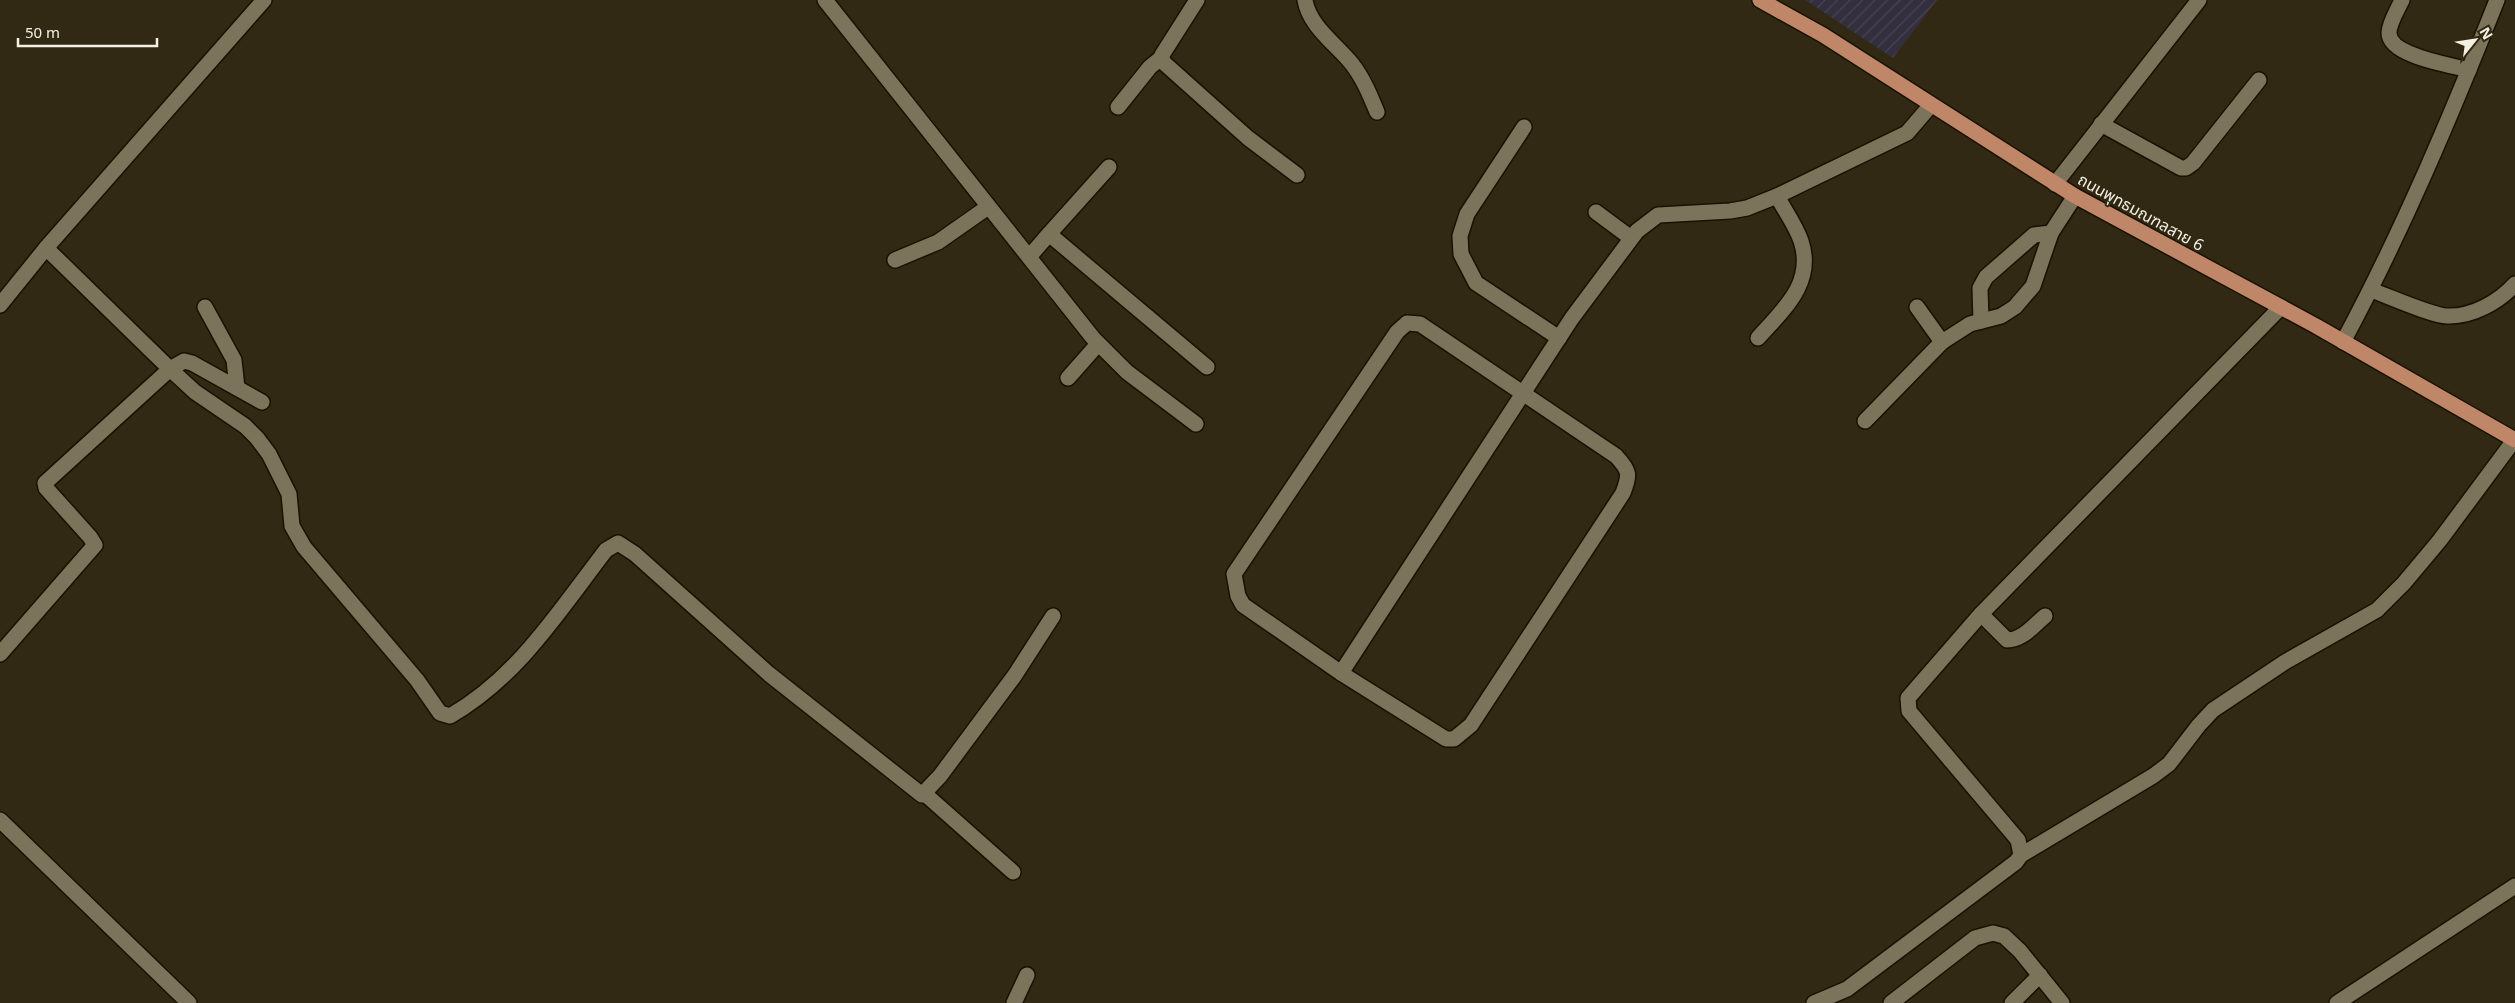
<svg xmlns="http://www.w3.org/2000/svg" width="2515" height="1003" font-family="Georgia,'Noto Sans Thai',serif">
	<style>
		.industrial { fill: url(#industrial-furrows) }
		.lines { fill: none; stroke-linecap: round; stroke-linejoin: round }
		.minor-casing { stroke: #191200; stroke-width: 18 }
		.major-casing { stroke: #191200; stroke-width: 18 }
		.minor { stroke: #7b735a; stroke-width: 15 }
		.major { stroke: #bf8768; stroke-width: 15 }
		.labels { text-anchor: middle; stroke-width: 4; stroke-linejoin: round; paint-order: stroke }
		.street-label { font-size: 16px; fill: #f4f0e2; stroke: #312913 }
	</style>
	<defs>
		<pattern id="industrial-furrows" width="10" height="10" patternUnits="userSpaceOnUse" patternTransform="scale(1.25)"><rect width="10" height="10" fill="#332f3f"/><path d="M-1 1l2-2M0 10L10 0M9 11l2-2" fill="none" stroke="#474351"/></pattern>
	</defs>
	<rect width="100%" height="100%" fill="#312913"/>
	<path class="industrial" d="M1805,0h132l-44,58z"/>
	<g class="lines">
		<g class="minor-casing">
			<g id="minor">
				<path d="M825,0l268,338 34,34 69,52"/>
				<path d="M1197,0l-35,55 1,7 85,76 49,37"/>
				<path d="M1305,0c4,26 31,44 47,64 11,14 18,31 25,48"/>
				<path d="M2402,0c-4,9 -13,23 -13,33 0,23 62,32 80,37"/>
				<path d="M1118,107l32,-40 11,-9"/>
				<path d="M2101,124l80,44h5l7,-5 66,-83"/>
				<path d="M1524,127l-57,87 -7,22 1,18 15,29 83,55"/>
				<path d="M2055,184l144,-184"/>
				<path d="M1596,212l35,26"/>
				<path d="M1049,234l60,-67"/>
				<path d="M46,248l124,121 14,-8 8,2 70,39"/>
				<path d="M1029,257l20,-23 158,133"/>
				<path d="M895,260l43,-18 50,-35"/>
				<path d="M2371,290c17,6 62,26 76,26 25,1 52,-14 68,-32"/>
				<path d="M0,305l46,-57 218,-248"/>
				<path d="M205,307l29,53 3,28"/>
				<path d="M1917,307l25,35"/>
				<path d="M1981,321l-1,-33 6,-11 48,-42 17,-2"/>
				<path d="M1407,323l13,1 196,132c14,15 14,18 7,37l-152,232 -17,14h-8l-102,-64 -101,-70 -5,-9 -4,-22 163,-242z"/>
				<path d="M1758,338c25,-28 57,-55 43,-97 -5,-15 -16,-30 -24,-45"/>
				<path d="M2343,342c59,-110 108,-226 154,-342"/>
				<path d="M1068,378l30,-34"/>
				<path d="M1865,421l77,-79 28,-18 31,-8 14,-9 18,-21 18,-53 24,-37"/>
				<path d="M1981,614l26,26c16,0 27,-15 38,-24"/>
				<path d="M0,654l95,-109 -5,-8 -44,-49 -1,-5 125,-114 25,23 50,34 12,12 12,16 20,40 3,32 12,21 113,133 23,33 10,3c68,-39 109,-105 156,-166l12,-7 17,11 134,120 153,121 18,-19 75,-101 38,-59"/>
				<path d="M1341,673l231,-355 65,-87 21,-16 72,-4 17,-3 30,-12 130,-63 24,-28"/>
				<path d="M925,794l88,78"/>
				<path d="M0,820l189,183"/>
				<path d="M2021,855l-3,-15 -109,-129 -1,-13 73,-84 300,-307"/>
				<path d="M1014,1003l13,-28"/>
				<path d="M1814,1003l33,-14 169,-127 5,-7 132,-79 16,-12 30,-39 14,-15 72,-48 92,-52 27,-27 36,-43 75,-101"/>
				<path d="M1891,1003l84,-65 18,-5 11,3 16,15 42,52"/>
				<path d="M2012,1003l28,-28"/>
				<path d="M2337,1003l178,-117"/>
			</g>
		</g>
		<g class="major-casing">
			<path id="major" d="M1760,0l63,35 252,161 241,130 199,114"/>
		</g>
		<use href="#minor" class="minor"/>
		<use href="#major" class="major"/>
	</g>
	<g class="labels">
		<g class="street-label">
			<text transform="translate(2141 212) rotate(29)" y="6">ถนนพุทธมณฑลสาย 6</text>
		</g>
	</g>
	<g transform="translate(2475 40) rotate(60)" stroke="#312913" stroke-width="4" paint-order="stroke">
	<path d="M0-4L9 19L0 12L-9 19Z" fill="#f4f0e2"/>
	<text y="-8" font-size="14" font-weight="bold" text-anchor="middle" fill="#f4f0e2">N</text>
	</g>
	<path d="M18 38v8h139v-8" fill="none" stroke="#f4f0e2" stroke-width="2.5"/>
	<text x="25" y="38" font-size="15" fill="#f4f0e2" stroke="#312913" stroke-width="4" paint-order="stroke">50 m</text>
</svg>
